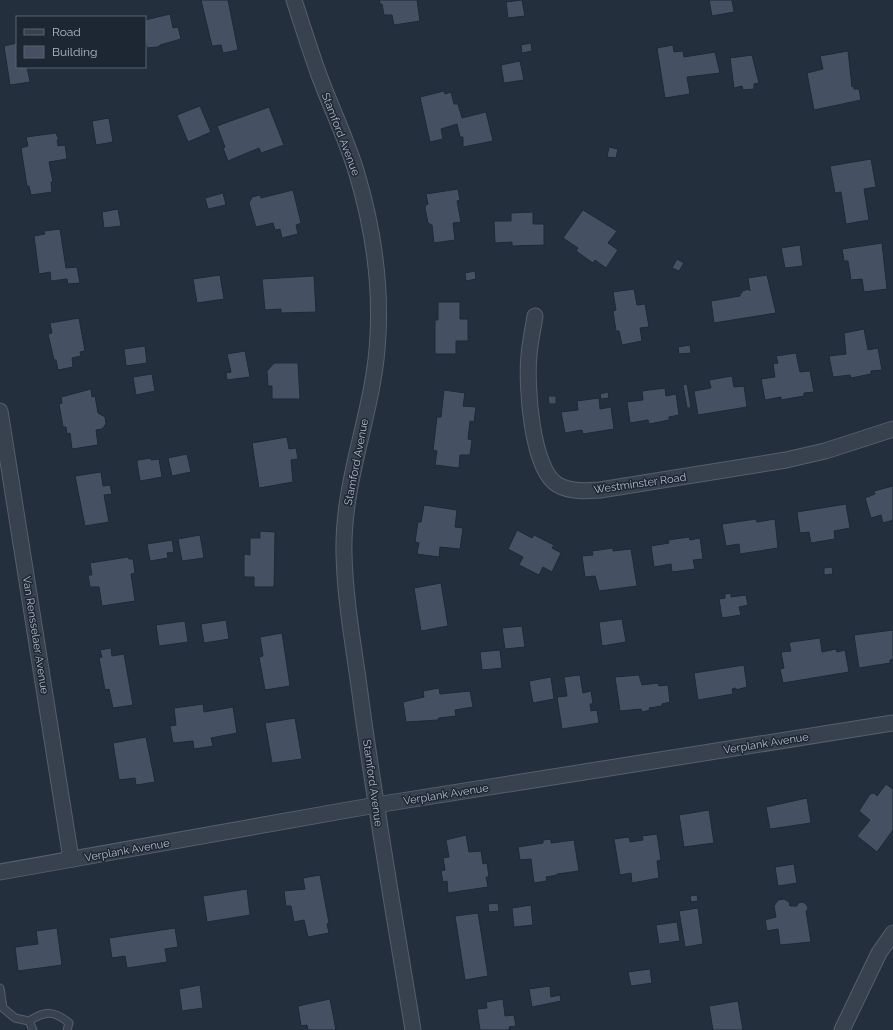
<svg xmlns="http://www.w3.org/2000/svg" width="893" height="1030" font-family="Raleway,sans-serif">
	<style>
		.building { fill: #455162; stroke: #1f2835 }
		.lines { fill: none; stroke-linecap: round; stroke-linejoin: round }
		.service-casing { stroke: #565f6c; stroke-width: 9 }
		.minor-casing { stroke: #565f6c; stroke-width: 17 }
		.service { stroke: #38414e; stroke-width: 7 }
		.minor { stroke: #38414e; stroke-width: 15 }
		.labels { text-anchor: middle; stroke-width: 3; stroke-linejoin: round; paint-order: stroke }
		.street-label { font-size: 11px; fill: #b4bcc9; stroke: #1d2633 }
	</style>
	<rect width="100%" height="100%" fill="#242f3e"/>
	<g class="building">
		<path d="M201,0h27l10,50 -15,3 -2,-8 -9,1z"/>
		<path d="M379,0h38l3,21 -26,4 -2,-10h-8l-2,-11h-2z"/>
		<path d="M522,0l3,16 -17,2 -2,-16z"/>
		<path d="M709,0h23l2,12 -22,4z"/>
		<path d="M170,14l3,14 5,-1 3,12 -21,6 -2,2 -11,1 -2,-10v-18z"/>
		<path d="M17,43v24h10l3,15 -20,3 -6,-39z"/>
		<path d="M531,43l1,8 -10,2 -1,-8z"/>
		<path d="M673,45l1,7 9,-1 1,6 31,-5 5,21 -33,4 3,17 -25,4 -8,-50z"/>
		<path d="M848,51l4,36 2,-1v3h5l2,11 -47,10 -7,-37 16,-4 -3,-13z"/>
		<path d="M752,55l7,28 -5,1v5l-11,1 -1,-4 -8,2 -4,-30z"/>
		<path d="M520,61l4,19 -20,3 -3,-18z"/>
		<path d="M444,91l1,3 6,-2 3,12h4l4,14 24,-6 7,29 -30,6v-10h-3l-3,-13 -16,5 2,10 -13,3 -10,-45z"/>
		<path d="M200,106l11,26 -23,10 -11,-27z"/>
		<path d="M269,107l15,38 -23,8 -2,-5 -31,13 -5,-13 2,-1 -8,-21z"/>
		<path d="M109,118l4,24 -17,3 -4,-24z"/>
		<path d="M56,133l3,7h-2l1,6 7,-1 2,14 -18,3 4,20h-2l1,10 -21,3 -2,-9h-2l-6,-38 7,-2 -2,-9z"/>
		<path d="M609,147l9,2 -2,9 -9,-1z"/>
		<path d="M871,159l5,28 -12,2 5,31 -23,4 -5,-32 -6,1 -5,-27z"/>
		<path d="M458,189l2,11 -3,1 4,21 -8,1 2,17 -21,3 -2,-18 -4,-2 -3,-15 1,-3 2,-1 -2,-10z"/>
		<path d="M293,190l8,33 -5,2 2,9 -16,4 -2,-9 -5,1 -2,-7 -17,4 -7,-24 3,-6 8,-2 1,3z"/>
		<path d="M223,193l3,12 -18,4 -3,-11z"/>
		<path d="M118,209l3,17 -17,2 -2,-16z"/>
		<path d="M583,210l34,21 -9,12 10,7 -12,18 -11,-8 -2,3 -17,-12 2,-3 -15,-10z"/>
		<path d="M533,212v12h11v21l-32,1v-4l-17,1 -1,-22h17v-8z"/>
		<path d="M60,229l6,39 11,-1 3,16 -12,1 -1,-5 -16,2 -1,-9 -11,2 -5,-38 11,-2 -1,-3z"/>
		<path d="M882,243l5,46 -23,3 -2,-13 -11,1 -3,-19h-4l-2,-12z"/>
		<path d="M800,245l3,21 -18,2 -4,-20z"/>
		<path d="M677,259l7,4 -5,8 -7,-3z"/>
		<path d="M475,271l1,8 -10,2 -1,-8z"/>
		<path d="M220,275l4,24 -27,4 -4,-24z"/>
		<path d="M767,275l9,38 -62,10 -3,-22 29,-5v-3h2v-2l7,-2 1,2 -2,-13z"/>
		<path d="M314,276l2,36 -35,1v-4l-16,1 -3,-31z"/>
		<path d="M634,289l3,16 8,-1 4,23 -9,1 2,13 -20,4 -3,-14h-3l-3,-20 3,-1 -3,-18z"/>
		<path d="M438,302h22v17h8v22h-12v13h-21v-34h3z"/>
		<path d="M79,318l6,33 -5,1 1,4 -9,2 1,9 -15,3 -2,-10h-2l-6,-26 4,-1 -2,-10z"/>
		<path d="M864,329l4,21 10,-2 4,22 -11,1v3l-20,4 -1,-3 -17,2 -4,-21 17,-2 -2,-21z"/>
		<path d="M690,345l1,8 -12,1 -1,-7z"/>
		<path d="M145,346l2,17 -21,3 -2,-17z"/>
		<path d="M245,351l5,26 -23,3 -1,-7 5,-1 -4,-18z"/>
		<path d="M796,353l4,19 10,-1 4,21 -10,1v3l-23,4v-3l-16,3 -4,-21 14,-2 -2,-13 5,-1 -2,-7z"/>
		<path d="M274,363h24l2,36h-28v-13h-4l-1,-15z"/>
		<path d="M152,374l3,17 -19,4 -3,-18z"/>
		<path d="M732,376l2,11 10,-1 3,21 -49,8 -4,-24 17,-3 -2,-8z"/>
		<path d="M687,384l4,24h-4l-4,-23z"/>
		<path d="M665,388l1,8 10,-2 3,21 -10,2v3l-20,4 -1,-4 -18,3 -3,-21 16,-2 -1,-9z"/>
		<path d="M91,389l1,8 3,-1 3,17 7,4 1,7 -4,5 -6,1 2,15 -26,4 -2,-16 -3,1 -1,-7h-3l-4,-23 3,-1 -1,-6z"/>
		<path d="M444,390l21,3 -2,13 13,1 -2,15 -4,-1 -2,18 4,1 -2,15h-10l-1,13 -24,-3 2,-14 -4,-1 4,-33h4z"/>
		<path d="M608,392l1,6 -8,1 -1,-5z"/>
		<path d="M548,396h8v8h-7z"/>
		<path d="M599,398l1,11 11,-2 3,22 -31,5 -1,-4 -17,3 -4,-21 17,-2 -1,-9z"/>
		<path d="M287,437l2,12 7,-1 2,11 -7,1 2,22 -34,6 -7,-45z"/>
		<path d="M187,454l4,18 -19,4 -4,-18z"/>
		<path d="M151,458v2l8,-1 3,18 -22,4 -3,-19 1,-2z"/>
		<path d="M101,472l2,14 7,-1 2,9 -8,1 5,27 -24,4 -10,-50z"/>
		<path d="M893,486v34l-10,3 -2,-8 -10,3 -6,-20 10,-4 -1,-3z"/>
		<path d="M846,504l4,24 -16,3 1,8 -24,4 -2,-11 -9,1 -3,-21z"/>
		<path d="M424,505l33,5 -2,17 8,1 -3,21 -20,-2 -1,10 -22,-3 2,-11 -4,-1 3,-20h3z"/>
		<path d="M756,519l1,3 18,-3 3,29 -38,6 -1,-10 -13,2 -4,-22z"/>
		<path d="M517,530l15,8 2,-3 20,10 -2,3 9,5 -9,19 -9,-5 -4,8 -20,-10 4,-8 -15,-8z"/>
		<path d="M260,531l15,1 -1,55h-20v-10h-10v-23l6,1v-17h10z"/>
		<path d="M200,535l4,23 -22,3 -4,-22z"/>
		<path d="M689,537l1,3 10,-2 3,21 -10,1 2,9 -23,3 -1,-8 -17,3 -3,-21 18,-3 -1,-3z"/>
		<path d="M172,540l2,12 -7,1 1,5 -18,3 -3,-17z"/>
		<path d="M613,548v3l18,-2 6,37 -38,5 -4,-15 -10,1 -3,-21 11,-1 -1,-4z"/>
		<path d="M128,557l1,2h4l2,14 -4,1 4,27 -33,5 -3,-19h-9l-2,-12h4l-2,-12z"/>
		<path d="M832,567l1,7 -9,1v-7z"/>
		<path d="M441,583l7,43 -27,5 -7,-43z"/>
		<path d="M731,593v4l15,-2 2,10 -9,2 2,8 -19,3 -3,-19 6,-1v-4z"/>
		<path d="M622,619l4,23 -24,4 -3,-24z"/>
		<path d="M226,620l3,19 -25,4 -3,-19z"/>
		<path d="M185,621l3,21 -29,4 -3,-21z"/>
		<path d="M522,626l3,21 -20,2 -3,-21z"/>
		<path d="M893,630v29l-3,1v3l-31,5 -5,-33z"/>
		<path d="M282,633l8,53 -25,4 -6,-33 4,-1 -3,-19z"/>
		<path d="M820,638l2,14 14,-3 1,3 8,-2 4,22 -66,11 -3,-14 4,-1 -3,-16 10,-1 -2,-8 2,-1z"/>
		<path d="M111,648l1,8 12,-2 9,51 -20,3 -4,-19 -4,1 -6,-32 3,-1 -2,-7z"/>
		<path d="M500,650l2,18 -20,2 -2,-18z"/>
		<path d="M744,665l3,22 -11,3v-2l-4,1 1,5 -35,6 -4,-27z"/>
		<path d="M580,675l3,18 8,-2 2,13h-3l1,7 6,-1 2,13 -37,6 -5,-32 10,-1 -3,-19z"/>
		<path d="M639,675l3,10 16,-2 1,3 9,-1 2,17 -8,2v2l-13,2 1,2 -8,2 -1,-3 -21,2 -5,-34z"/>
		<path d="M551,677l3,22 -21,4 -4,-22z"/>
		<path d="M439,688l1,6 30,-3 3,16 -18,3 1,6 -17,2 -1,2 -32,2 -3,-20 21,-5 -1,-6z"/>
		<path d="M203,704l1,8 29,-5 4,26 -26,5 2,8 -19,3 -1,-8 -20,2 -3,-17 6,-1 -2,-17z"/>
		<path d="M295,718l7,41 -30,4 -7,-40z"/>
		<path d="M146,737l9,45 -19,3 -1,-7 -16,2 -6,-37z"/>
		<path d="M886,784l7,5v41l-16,22 -20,-16 13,-16 -11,-9 11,-17 4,-1 3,3z"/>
		<path d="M807,798l4,25 -41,6 -4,-22z"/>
		<path d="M709,810l5,33 -30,4 -5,-32z"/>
		<path d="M657,834l4,26 -4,1 2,17 -27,5 -1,-10 -11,2 -6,-36 15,-2 1,5 13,-2 -1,-4z"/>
		<path d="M466,835l3,17 12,-1 2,13 4,-1 2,14h-3l2,10 -40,6 -1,-12 -4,1 -2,-11 4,-1 -2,-12 6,-1 -3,-17z"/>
		<path d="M551,839v4l23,-3 5,31 -22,3v1l-11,2 1,4 -13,2 -3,-24 -11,1 -2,-13 25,-4v-3z"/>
		<path d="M794,864l3,19 -19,3 -3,-19z"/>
		<path d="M320,875l9,48 -2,1 2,9 -21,4 -4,-17 -10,2 -3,-16h-5l-2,-15 21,-2 -2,-11z"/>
		<path d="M247,889l3,26 -43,7 -4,-26z"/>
		<path d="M697,895l1,6 -7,1 -1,-6z"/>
		<path d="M784,899l5,3 1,4h7l1,-3 5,-1 4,3 1,4 -2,2 5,31 -31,3 -2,-16 -11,2 -2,-11 11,-3 -2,-11 4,-6z"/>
		<path d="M498,903l1,8 -10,1 -1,-8z"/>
		<path d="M531,905l2,20 -19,2 -2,-19z"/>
		<path d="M698,908l5,36 -18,3 -6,-36z"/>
		<path d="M478,913l10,63 -23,4 -10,-64z"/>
		<path d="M677,922l3,19 -21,3 -3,-19z"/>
		<path d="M57,928l5,37 -44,6 -3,-24 23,-3 -2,-13z"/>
		<path d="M175,928l3,19 -13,2 2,13 -40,6 -2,-12 -13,2 -3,-20z"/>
		<path d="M650,969l2,14 -21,3 -3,-14z"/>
		<path d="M200,985l3,23 -21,3 -3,-22z"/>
		<path d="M550,986l1,11 9,-2 1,6 -29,6 -3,-18z"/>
		<path d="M330,999l6,31h-28l-1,-5 -6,1 -3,-20z"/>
		<path d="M503,999l2,17 9,-1 2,11 -7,1 1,2 -3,1h-27l-3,-21 10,-1 -1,-6z"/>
		<path d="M738,1001l5,29h-30l-4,-24z"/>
	</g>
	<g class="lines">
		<g class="service-casing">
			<g id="service">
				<path d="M0,988l3,20 12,10 14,3c16,-10 25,-11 40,2l-2,7"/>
				<path d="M29,1021l4,9"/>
			</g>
		</g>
		<g class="minor-casing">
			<g id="minor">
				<path d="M294,0c8,25 16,50 25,75 12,33 28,65 38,99 16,54 24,105 21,161 -3,75 -36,143 -34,219 1,49 11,99 17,147 15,110 34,219 52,329"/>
				<path d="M535,316c-2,13 -5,26 -6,39 -3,28 2,115 29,130 13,7 28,6 42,5l186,-30 39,-9 68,-22"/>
				<path d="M0,411l71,448"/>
				<path d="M0,872l376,-67 517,-82"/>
				<path d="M842,1030l37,-77 14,-20"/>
			</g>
		</g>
		<use href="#service" class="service"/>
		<use href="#minor" class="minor"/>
	</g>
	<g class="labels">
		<g class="street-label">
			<text transform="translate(341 134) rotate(69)" y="4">Stamford Avenue</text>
			<text transform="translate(356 462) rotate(-79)" y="4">Stamford Avenue</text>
			<text transform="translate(640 483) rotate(-8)" y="4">Westminster Road</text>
			<text transform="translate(36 635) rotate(81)" y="4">Van Rensselaer Avenue</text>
			<text transform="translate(766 743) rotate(-9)" y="4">Verplank Avenue</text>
			<text transform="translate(373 783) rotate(82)" y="4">Stamford Avenue</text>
			<text transform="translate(446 794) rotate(-9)" y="4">Verplank Avenue</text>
			<text transform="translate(127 850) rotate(-10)" y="4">Verplank Avenue</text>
		</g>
	</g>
	<rect x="16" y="16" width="130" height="52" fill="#1d2633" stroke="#59626f"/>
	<rect x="24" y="29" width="20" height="6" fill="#38414e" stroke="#59626f"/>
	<text x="52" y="36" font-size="12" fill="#b4bcc9">Road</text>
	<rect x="24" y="46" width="20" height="12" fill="#455162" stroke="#59626f"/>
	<text x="52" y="56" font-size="12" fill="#b4bcc9">Building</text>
</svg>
